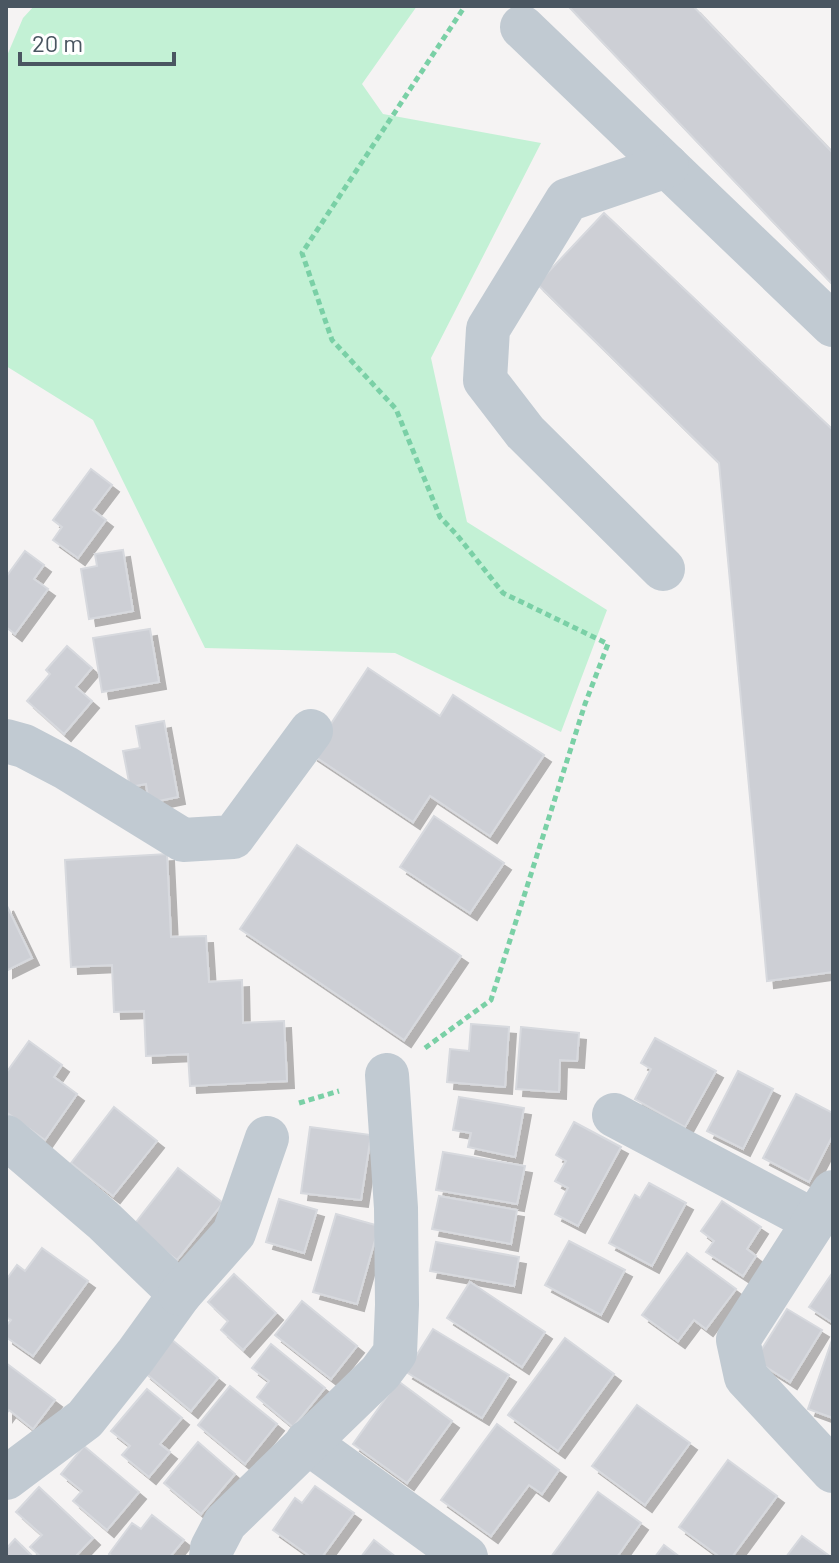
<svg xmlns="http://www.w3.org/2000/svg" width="839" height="1563" font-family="Barlow,sans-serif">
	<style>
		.green { fill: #c3f1d5 }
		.building { fill: #cdcfd5; stroke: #d7d9de; stroke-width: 2; filter: url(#shadow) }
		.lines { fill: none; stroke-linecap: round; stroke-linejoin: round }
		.path { stroke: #7ad0a6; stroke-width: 5; stroke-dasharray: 6 4; stroke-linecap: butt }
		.minor { stroke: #c1cad2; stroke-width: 44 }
	</style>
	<defs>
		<filter id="shadow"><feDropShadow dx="7" dy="7" stdDeviation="0" flood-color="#0004"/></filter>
	</defs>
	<rect width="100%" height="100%" fill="#f5f3f3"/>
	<path class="green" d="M34,6h383l-55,78 21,30 158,29 -110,215 36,164 140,88 -46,122 -166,-79 -190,-5 -112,-228 -87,-54v-308l17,-40z"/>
	<g class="building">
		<path d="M572,6h121l140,147v132l-263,-277z"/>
		<path d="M604,213l229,217v542l-66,9 -48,-518 -182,-179z"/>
		<path d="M91,469l21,16 -19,25 13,10 -28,38 -25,-18 9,-13 -9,-7z"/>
		<path d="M123,550l10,61 -44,8 -8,-50 16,-3 -2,-12z"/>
		<path d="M25,551l19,14 -10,14 14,10 -33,45 -9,-7v-50z"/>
		<path d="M150,629l9,53 -57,10 -9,-54z"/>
		<path d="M67,646l25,22 -16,19 16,14 -28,33 -37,-33 23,-27 -4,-4z"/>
		<path d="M368,668l72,48 13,-21 91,60 -54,81 -60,-40 -17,26 -102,-68z"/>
		<path d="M164,721l14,76 -29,6 -3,-19 -16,3 -7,-36 17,-3 -4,-22z"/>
		<path d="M434,816l70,47 -34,50 -70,-46z"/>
		<path d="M297,845l164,111 -57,84 -164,-111z"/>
		<path d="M167,854l4,83 35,-1 3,46 33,-2 1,43 41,-2 3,60 -97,5 -2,-32 -42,2 -2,-45 -30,1 -2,-47 -41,2 -6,-107z"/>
		<path d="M6,904l26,54 -26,13z"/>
		<path d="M471,1024l38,3 -4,60 -58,-5 3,-33 19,2z"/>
		<path d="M521,1027l58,6 -2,28 -17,-1 -1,32 -43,-3z"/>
		<path d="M655,1038l61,33 -31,56 -50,-28 16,-30 -10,-6z"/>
		<path d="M29,1041l33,24 -8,12 23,17 -32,46 -39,-28v-39z"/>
		<path d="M738,1071l35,18 -30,60 -36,-18z"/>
		<path d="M796,1094l37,19v22l-24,47 -46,-24z"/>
		<path d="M459,1097l65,11 -9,49 -47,-10 3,-14 -18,-3z"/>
		<path d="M114,1107l43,34 -44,55 -42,-33z"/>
		<path d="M574,1122l47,25 -43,79 -23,-12 13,-26 -13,-7 11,-20 -10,-6z"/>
		<path d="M310,1127l61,8 -10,65 -60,-7z"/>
		<path d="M443,1152l82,14 -8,38 -81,-14z"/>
		<path d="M178,1168l45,35 -46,57 -44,-34z"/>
		<path d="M649,1183l37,20 -34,63 -43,-23 26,-48 5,3z"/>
		<path d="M439,1196l78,14 -6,34 -79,-15z"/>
		<path d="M279,1199l38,11 -13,43 -38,-11z"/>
		<path d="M722,1201l39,26 -14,22 9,7 -13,20 -37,-24 8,-11 -13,-10z"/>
		<path d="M336,1214l43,12 -22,78 -44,-12z"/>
		<path d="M569,1241l56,29 -24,45 -56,-30z"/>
		<path d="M436,1242l83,15 -5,29 -84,-15z"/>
		<path d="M42,1248l46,33 -55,75 -27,-19v-11l5,-6 -5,-3v-37l11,-15 8,6z"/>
		<path d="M687,1253l49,36 -30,40 -12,-9 -16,21 -36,-26z"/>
		<path d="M833,1272v51l-24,-16z"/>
		<path d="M234,1274l42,39 -33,37 -22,-20 7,-9 -20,-19z"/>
		<path d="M470,1282l75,50 -23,35 -75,-49z"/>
		<path d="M302,1301l55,45 -26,33 -56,-44z"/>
		<path d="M787,1309l35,21 -32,52 -35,-22z"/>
		<path d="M433,1329l76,46 -27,43 -76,-46z"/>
		<path d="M565,1338l49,36 -56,77 -50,-36z"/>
		<path d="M171,1339l47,39 -27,33 -47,-39z"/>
		<path d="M832,1340h1v78l-25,-9z"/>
		<path d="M271,1344l54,44 -32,39 -36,-30 12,-16 -17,-13z"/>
		<path d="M6,1363l49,37 -22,29 -24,-19 -3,4z"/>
		<path d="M398,1381l54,40 -45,62 -54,-39z"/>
		<path d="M230,1386l47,38 -32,40 -47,-39z"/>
		<path d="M147,1389l35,29 -22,26 10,8 -21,25 -27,-22 8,-9 -19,-15z"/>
		<path d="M637,1405l53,38 -45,62 -53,-39z"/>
		<path d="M497,1424l62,46 -17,24 -13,-9 -38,51 -50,-36z"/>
		<path d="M198,1442l37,32 -34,40 -37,-31z"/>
		<path d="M84,1446l55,46 -32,38 -34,-29 9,-10 -21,-17z"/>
		<path d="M728,1460l49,36 -45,61h-12l-41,-30z"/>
		<path d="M315,1486l39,27 -32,44h-11l-38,-27 22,-32 7,5z"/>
		<path d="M39,1487l54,51 -18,19h-34l-11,-10 12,-12 -26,-23z"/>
		<path d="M598,1492l43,31 -24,34h-66z"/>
		<path d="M152,1515l32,25 -14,17h-57l-4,-3 23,-31 9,6z"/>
		<path d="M802,1536l29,21h-45z"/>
		<path d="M15,1539l18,18h-27v-8z"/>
		<path d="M374,1540l22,17h-35z"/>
		<path d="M664,1545l16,12h-25z"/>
	</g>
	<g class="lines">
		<g class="path">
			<path d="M425,1048l66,-48 94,-296 23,-60 -105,-51 -46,-58 -17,-18 -44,-108 -64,-69 -30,-87 163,-247"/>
			<path d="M299,1103l40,-12"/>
		</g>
		<g class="minor">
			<path d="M522,27l311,298"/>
			<path d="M663,569l-138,-137 -40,-52 3,-51 79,-129 100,-34"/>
			<path d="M6,741l18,5 42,22 117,72 50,-3 78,-106"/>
			<path d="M614,1115l200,106"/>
			<path d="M6,1137l97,83 77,74 -44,61 -51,64 -79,59"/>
			<path d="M833,1192l-95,148 8,37 87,94"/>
			<path d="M180,1294l54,-61 33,-95"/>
			<path d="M307,1442l159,115"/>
			<path d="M211,1557l1,-9 13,-25 155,-150 15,-20 2,-48 -1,-97 -9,-133"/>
		</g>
	</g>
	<rect width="839" height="1563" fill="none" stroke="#4a5661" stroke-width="16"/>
	<path d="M20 52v12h154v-12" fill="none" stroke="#4a5661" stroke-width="4"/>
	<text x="32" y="52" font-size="24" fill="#4a5661" stroke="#ffffff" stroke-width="6" paint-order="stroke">20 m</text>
</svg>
